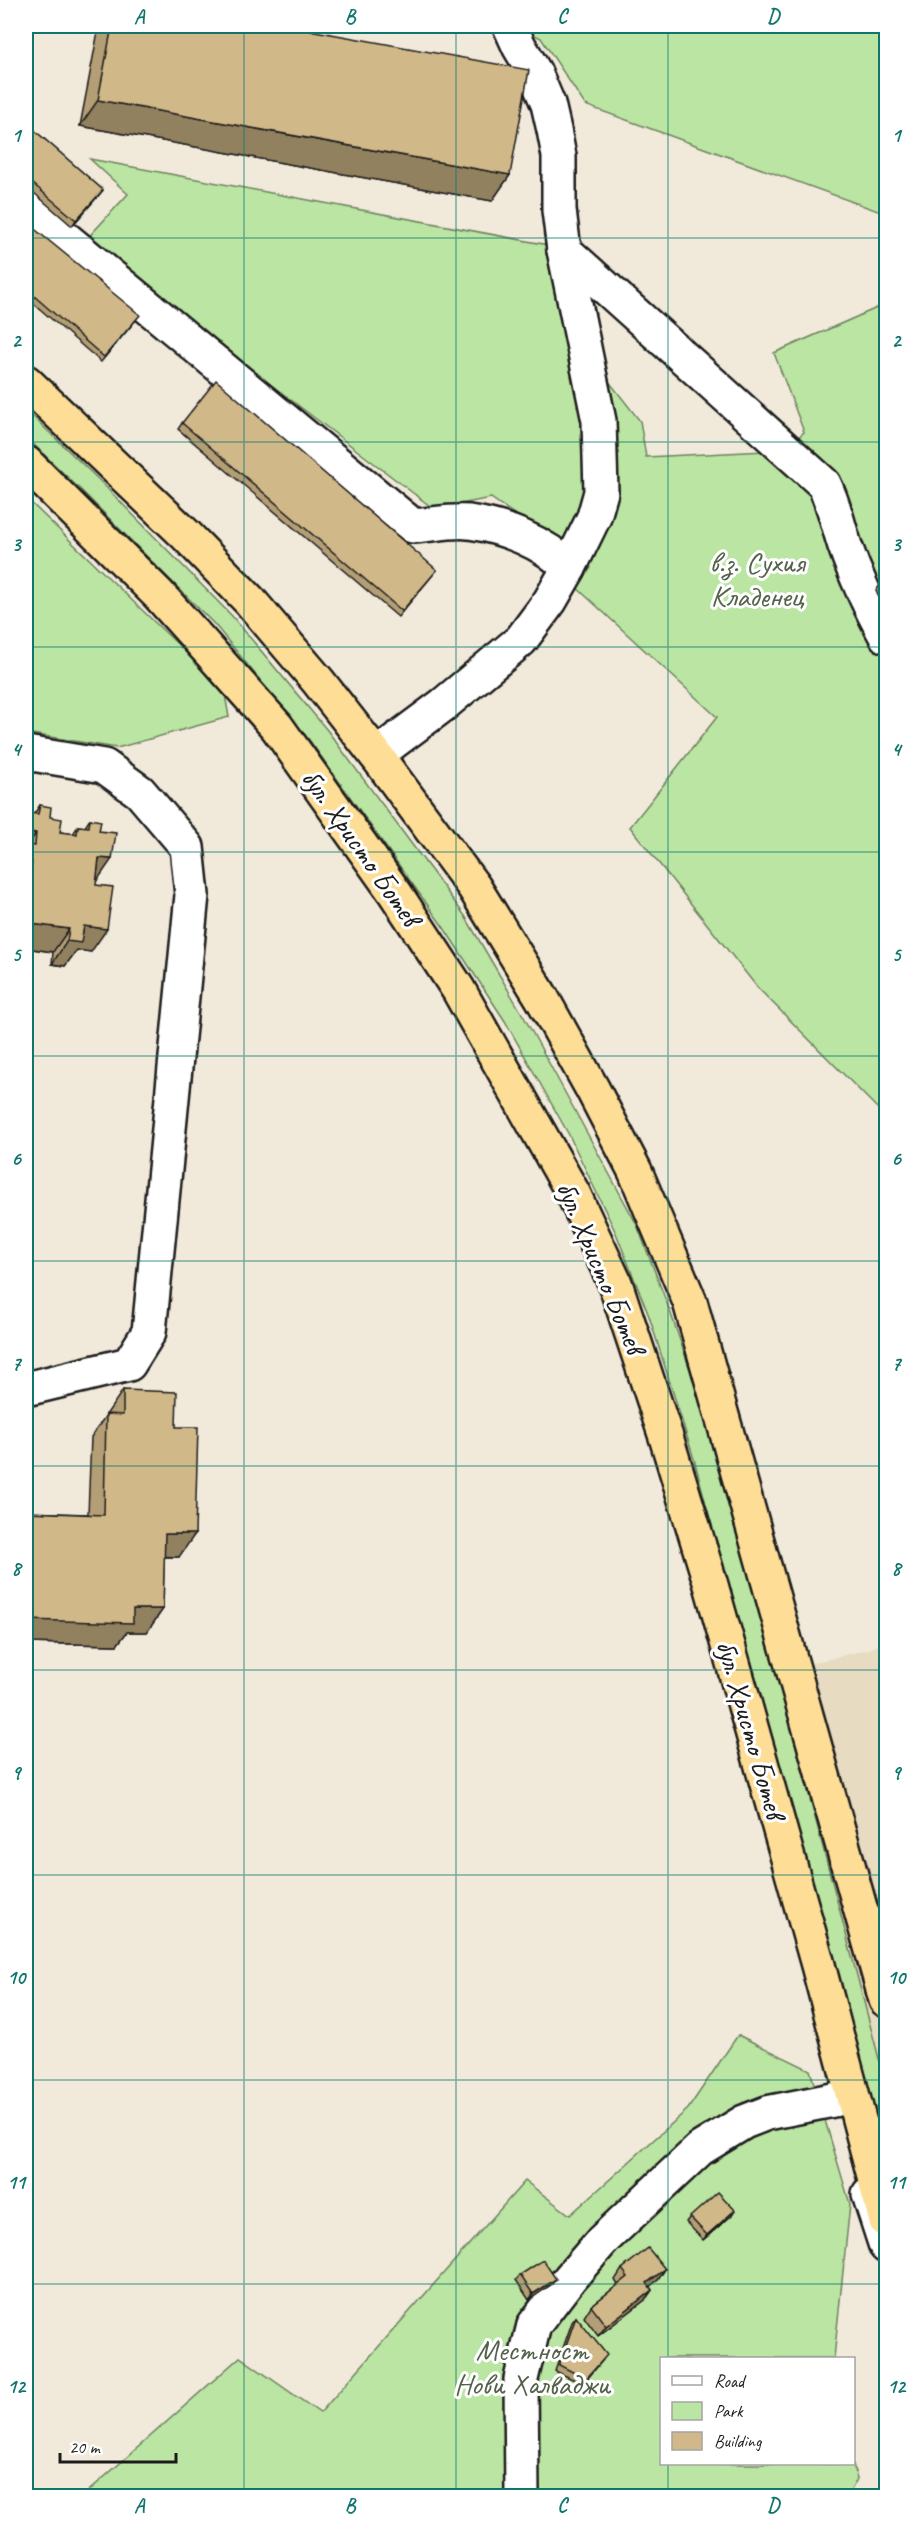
<svg xmlns="http://www.w3.org/2000/svg" width="912" height="2522" font-family="Caveat,sans-serif">
	<style>
		.built { fill: #e7dbc2 }
		.green { fill: #bbe5a2; stroke: #6c805f; stroke-width: 1.5 }
		.lines { fill: none; stroke-linecap: round; stroke-linejoin: round }
		.minor-casing { stroke: #1c1c1c; stroke-width: 38 }
		.highway-casing { stroke: #1c1c1c; stroke-width: 38 }
		.minor { stroke: #fff; stroke-width: 33 }
		.highway { stroke: #fedd96; stroke-width: 33 }
		.wall { fill: #b49e75; stroke: #1c1c1c; stroke-width: 1.5 }
		.shaded-wall { fill: #92815f; stroke: #1c1c1c; stroke-width: 1.5 }
		.building { fill: #d1b888; stroke: #1c1c1c; stroke-width: 1.5 }
		.grid { fill: none; stroke: #0f766e; stroke-width: 1.5; stroke-opacity: 0.55 }
		.labels { text-anchor: middle; stroke-width: 6; stroke-linejoin: round; paint-order: stroke }
		.park-label { font-size: 30px; fill: #54624b; stroke: #fff }
		.street-label { font-size: 30px; fill: #1c1c1c; stroke: #fff }
		.neatline { fill: none; stroke: #0f766e; stroke-width: 2 }
		.grid-label { font-size: 20px; text-anchor: middle; font-weight: bold; fill: #0f766e }
	</style>
	<rect width="100%" height="100%" fill="#f1eadb"/>
	<filter id="ink" filterUnits="userSpaceOnUse"><feTurbulence type="fractalNoise" baseFrequency=".0167" numOctaves="2"/><feDisplacementMap in="SourceGraphic" scale="12" xChannelSelector="R" yChannelSelector="G"/><feConvolveMatrix kernelMatrix="1 2 1 2 8 2 1 2 1" color-interpolation-filters="sRGB"/></filter>
	<g filter="url(#ink)">
		<path class="built" d="M886,1642v645l-157,-604 140,-34z"/>
		<g class="green">
			<path d="M517,26h369v188l-301,-109 -44,-67z"/>
			<path d="M90,159l469,88 34,114 47,60 6,36 138,-7 20,-18 -30,-79 112,-49v813l-129,-130 -127,-160 87,-110 -141,-130 15,-19 -100,-70 -57,11 -350,-267 44,-48z"/>
			<path d="M26,410l73,70 133,136 95,114 138,186 59,101 113,208 34,89 47,138 168,633v94l-192,-720 -45,-143 -33,-83 -47,-98 -64,-114 -61,-93 -134,-187 -95,-116 -129,-130 -60,-58z"/>
			<path d="M26,498l198,191 5,28 -112,31 -91,-15z"/>
			<path d="M738,2035l72,35 40,134 -16,154h-172v106h191l4,15 -9,17h-765l157,-139 80,56 205,-232 45,34 118,-106z"/>
		</g>
		<g class="lines">
			<g class="minor-casing">
				<g id="minor">
					<path d="M26,206l387,320c18,-1 38,-6 56,-4 35,5 75,20 100,46"/>
					<path d="M564,250l260,234c10,20 14,41 21,62 11,32 25,61 41,90"/>
					<path d="M26,753l78,13 36,26 47,55 5,48 -43,437 -20,32 -103,25"/>
					<path d="M376,755l67,-50 78,-65 29,-39 19,-33 25,-51 7,-25 -2,-71 -35,-171 -5,-40v-54l-5,-26 -6,-26 -13,-31 -16,-27 -9,-20"/>
					<path d="M869,2194l17,52"/>
					<path d="M522,2496l-1,-117 13,-54 36,-47 33,-38 97,-91 44,-27 23,-9 71,-14"/>
				</g>
			</g>
			<g class="highway-casing">
				<g id="highway">
					<path d="M26,382l159,152 65,67 68,80 58,74 98,132 68,111 51,92 42,81 55,131 196,698"/>
					<path d="M26,463l133,132 118,132 118,166 63,96 115,204 42,90 51,154 45,148 107,380 68,256"/>
				</g>
			</g>
			<use href="#minor" class="minor"/>
			<use href="#highway" class="highway"/>
		</g>
		<g class="wall">
			<path d="M99,26h188l223,149 -18,26 -412,-75z"/>
			<path d="M26,123l77,67 -31,36 -46,-40z"/>
			<path d="M26,222l110,98 -35,42 -75,-65z"/>
			<path d="M182,423l255,147 -39,47 -220,-188z"/>
			<path d="M886,578v35l-10,-22 7,-11z"/>
			<path d="M40,805l10,12 10,15 13,2 5,-8 7,1 5,-8 9,12 -8,121 -14,-2 -12,16 -13,-2 1,-12 -27,-4v-135l8,1z"/>
			<path d="M123,1390l53,37 3,130h-15l-1,52 -16,23h-20l-10,13 -91,-2v-131l62,2 3,-77z"/>
			<path d="M731,2216l-28,24 -17,-18 4,-5z"/>
			<path d="M622,2269h43l-7,11 -9,6 3,4 -7,10 -47,36 -14,-19 7,-11 27,-21 -3,-5z"/>
			<path d="M520,2275l32,9 -23,16 -13,-20z"/>
			<path d="M576,2317l27,43 -20,24 -28,-13 17,-49z"/>
		</g>
		<g class="shaded-wall">
			<path d="M98,100l412,75 -18,26 -412,-75z"/>
			<path d="M103,190l-4,5 -27,31 4,-6z"/>
			<path d="M26,832l10,1 -10,15z"/>
			<path d="M99,858l13,1 -16,23z"/>
			<path d="M26,861l6,1 -6,10z"/>
			<path d="M32,924l37,5 -16,23 -27,-4v-14z"/>
			<path d="M84,926l23,3 -16,23 -14,-2 -12,16 -13,-2 15,-23z"/>
			<path d="M165,1534h30l-16,23 -30,-1z"/>
			<path d="M133,1609h30l-16,23h-20l-10,13 -91,-2v-23z"/>
			<path d="M735,2210l-4,6 -28,24 4,-5z"/>
			<path d="M665,2269l-7,11 -18,14 7,-11z"/>
			<path d="M556,2279l-4,5 -23,16 4,-6z"/>
			<path d="M652,2290l-7,10 -47,36 8,-10z"/>
		</g>
		<g class="building">
			<path d="M112,26h175l242,44 -19,105 -412,-75z"/>
			<path d="M26,123l77,67 -27,30 -50,-42z"/>
			<path d="M26,222l114,93 -36,42 -78,-68z"/>
			<path d="M216,380l221,190 -35,41 -220,-188z"/>
			<path d="M886,578v10l-3,-8z"/>
			<path d="M40,805l11,2 -1,10 12,2 -2,13 17,2 1,-8 11,1 1,-8 11,2 -2,10 17,2 -4,26 -13,-1 -3,27 17,2 -6,42 -23,-3 -3,17 -14,-2 2,-12 -37,-5 -2,16h-4v-62l4,1 2,-17 -6,-1v-16l9,1 1,-13 -10,-1v-19l12,1z"/>
			<path d="M123,1390l54,2 -1,35h22l-3,107h-30l-2,75h-30v14l-107,-3v-108l78,3 2,-101 17,1z"/>
			<path d="M718,2192l17,18 -28,25 -17,-18z"/>
			<path d="M648,2248l17,21 -18,14 5,7 -46,36 -15,-20 37,-29 -6,-8z"/>
			<path d="M543,2260l13,19 -23,15 -13,-19z"/>
			<path d="M576,2317l31,38 -21,24 -27,-14z"/>
		</g>
	</g>
	<path class="grid" d="M244,26v2470M456,26v2470M668,26v2332M26,238h860M26,442h860M26,647h860M26,852h860M26,1056h860M26,1261h860M26,1466h860M26,1670h860M26,1875h860M26,2080h860M26,2284h860M668,2464v32"/>
	<g class="labels">
		<g class="park-label">
			<text x="757" y="572">в.з. Сухия<tspan x="757" dy="34">Кладенец</tspan></text>
			<text x="532" y="2360">Местност<tspan x="532" dy="34">Нови Халваджи</tspan></text>
		</g>
		<g class="street-label">
			<text transform="translate(361 847) rotate(55)" y="10">бул. Христо Ботев</text>
			<text transform="translate(601 1267) rotate(67)" y="10">бул. Христо Ботев</text>
			<text transform="translate(751 1729) rotate(74)" y="10">бул. Христо Ботев</text>
		</g>
	</g>
	<rect width="912" height="2522" fill="none" stroke="#fff" stroke-width="66"/>
	<rect x="660" y="2357" width="195" height="108" fill="#ffffff" stroke="#a4a4a4" stroke-width="1.5"/>
	<rect x="672" y="2376" width="30" height="9" fill="#ffffff" stroke="#a4a4a4" stroke-width="1.5"/>
	<text x="714" y="2387" font-size="18" fill="#1c1c1c">Road</text>
	<rect x="672" y="2402" width="30" height="18" fill="#bbe5a2" stroke="#a4a4a4" stroke-width="1.5"/>
	<text x="714" y="2417" font-size="18" fill="#1c1c1c">Park</text>
	<rect x="672" y="2432" width="30" height="18" fill="#d1b888" stroke="#a4a4a4" stroke-width="1.5"/>
	<text x="714" y="2447" font-size="18" fill="#1c1c1c">Building</text>
	<path d="M60 2453v9h116v-9" fill="none" stroke="#1c1c1c" stroke-width="3"/>
	<text x="69" y="2453" font-size="18" fill="#1c1c1c" stroke="#ffffff" stroke-width="4.5" paint-order="stroke">20 m</text>
	<rect x="33" y="33" width="846" height="2456" class="neatline"/>
	<g class="grid-label">
		<text x="139" y="23">A</text>
		<text x="350" y="23">B</text>
		<text x="562" y="23">C</text>
		<text x="773" y="23">D</text>
		<text x="16" y="142">1</text>
		<text x="896" y="142">1</text>
		<text x="16" y="347">2</text>
		<text x="896" y="347">2</text>
		<text x="16" y="551">3</text>
		<text x="896" y="551">3</text>
		<text x="16" y="756">4</text>
		<text x="896" y="756">4</text>
		<text x="16" y="961">5</text>
		<text x="896" y="961">5</text>
		<text x="16" y="1165">6</text>
		<text x="896" y="1165">6</text>
		<text x="16" y="1370">7</text>
		<text x="896" y="1370">7</text>
		<text x="16" y="1575">8</text>
		<text x="896" y="1575">8</text>
		<text x="16" y="1779">9</text>
		<text x="896" y="1779">9</text>
		<text x="16" y="1984">10</text>
		<text x="896" y="1984">10</text>
		<text x="16" y="2189">11</text>
		<text x="896" y="2189">11</text>
		<text x="16" y="2393">12</text>
		<text x="896" y="2393">12</text>
		<text x="139" y="2512">A</text>
		<text x="350" y="2512">B</text>
		<text x="562" y="2512">C</text>
		<text x="773" y="2512">D</text>
	</g>
</svg>
